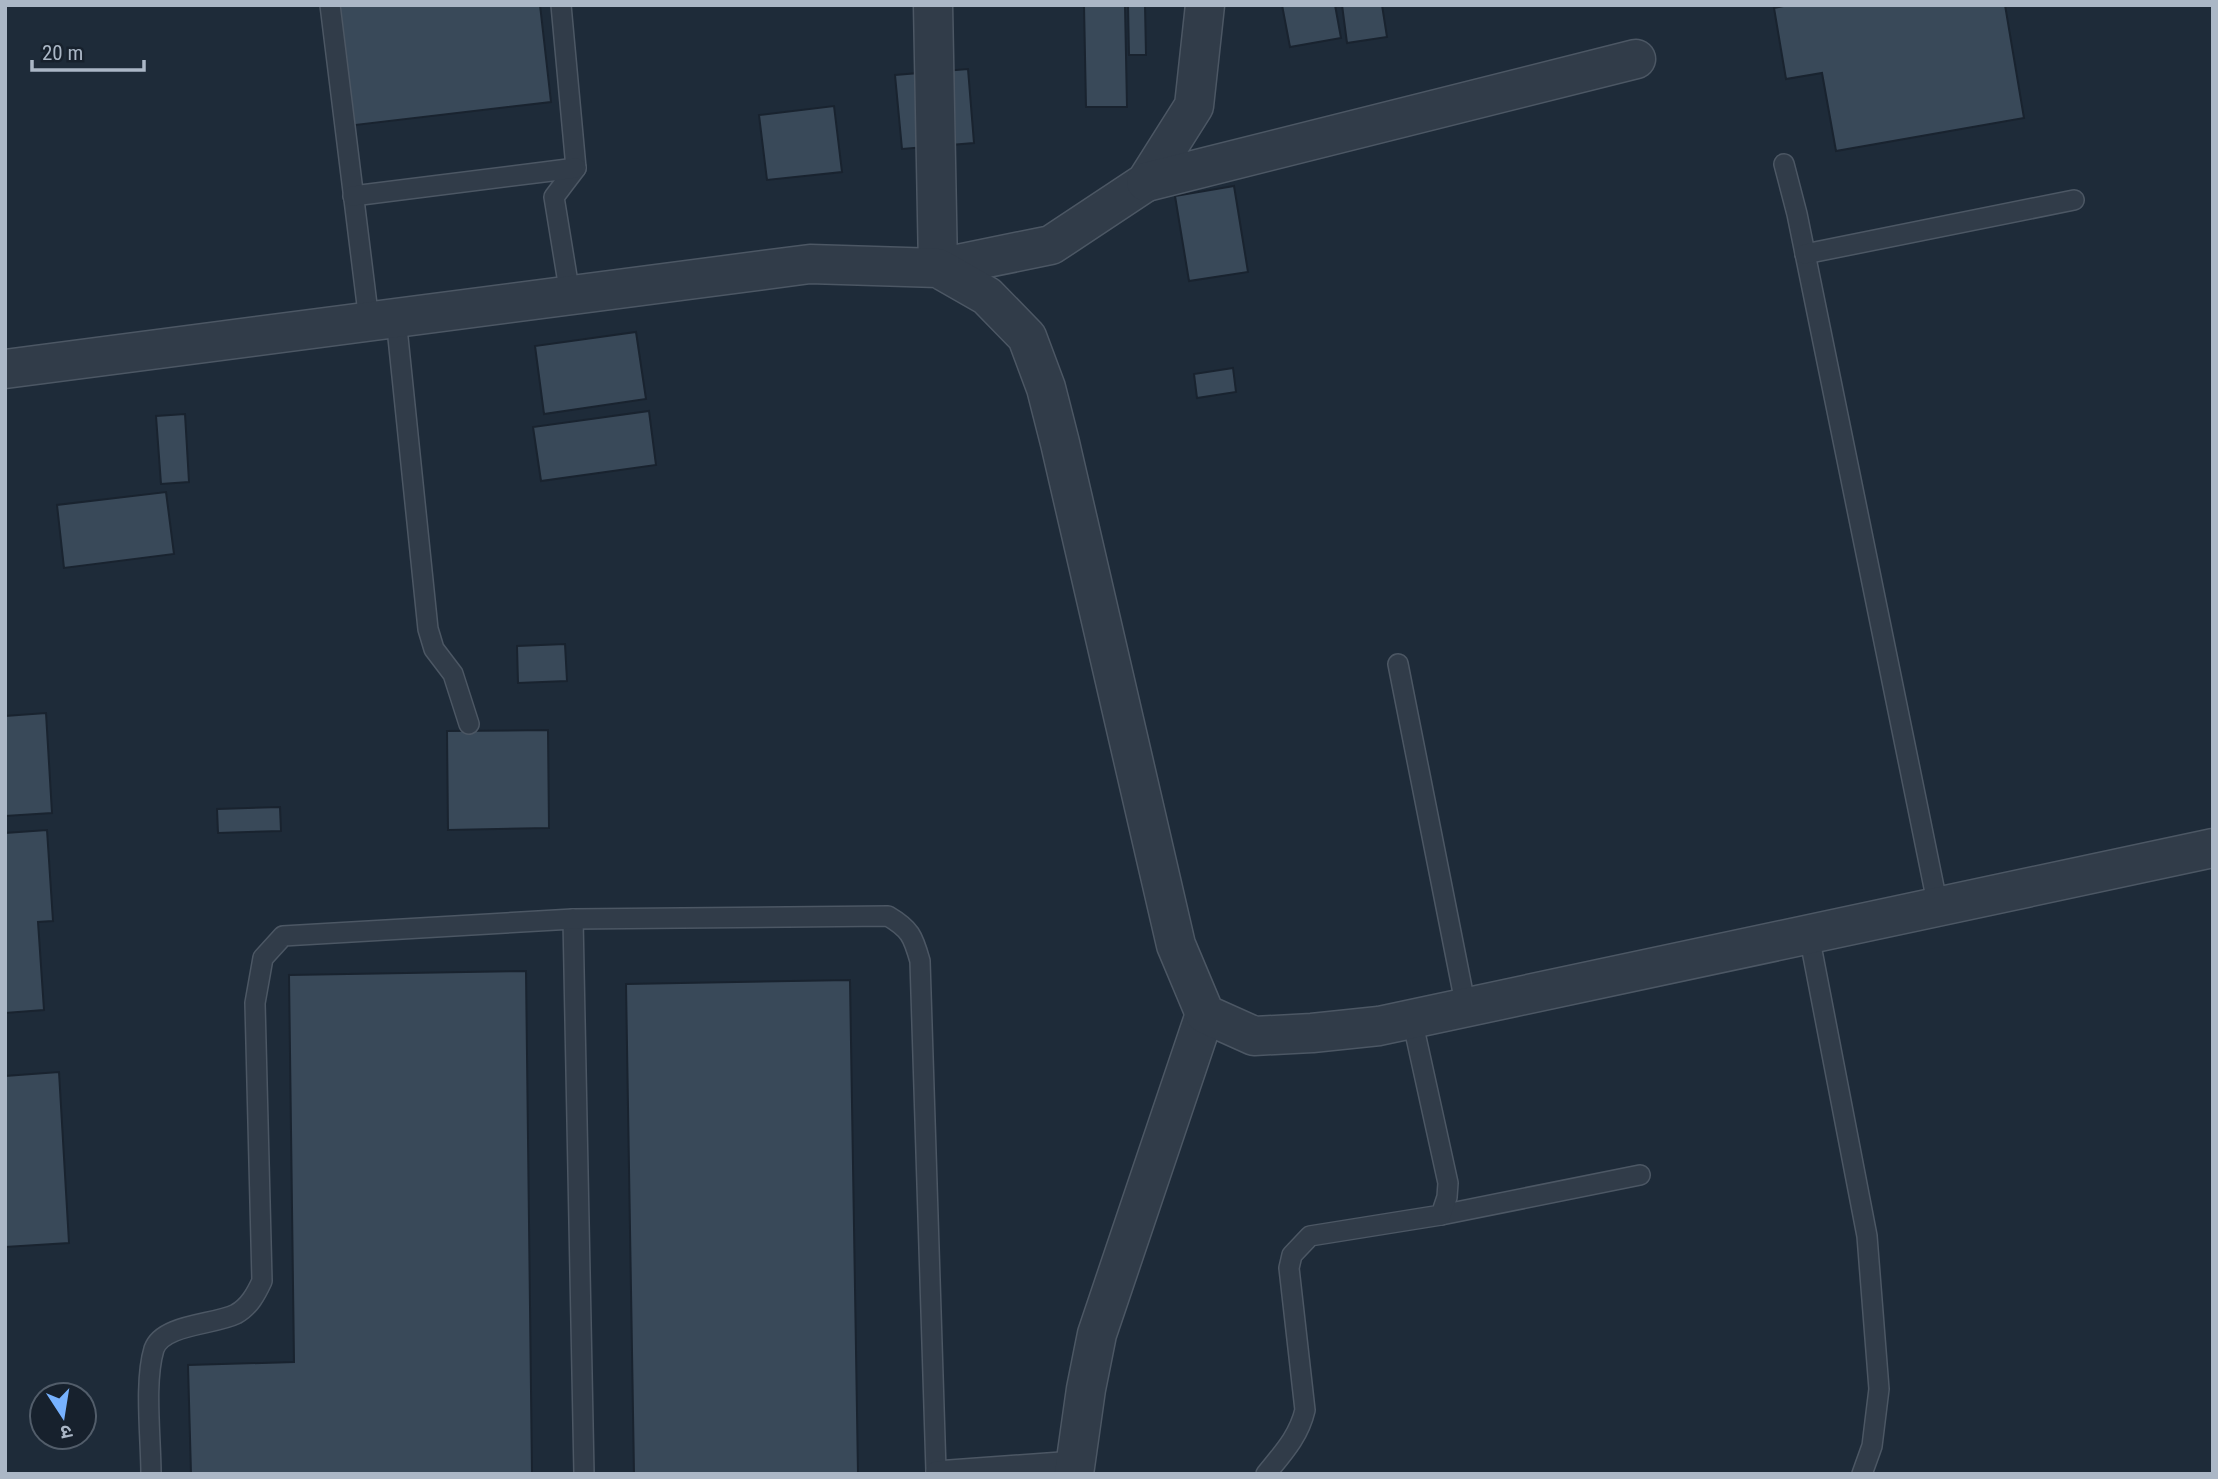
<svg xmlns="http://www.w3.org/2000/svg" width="2218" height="1479" font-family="'Roboto Condensed','Noto Sans Devanagari',sans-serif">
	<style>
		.building { fill: #394959; stroke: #19232f; stroke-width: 2 }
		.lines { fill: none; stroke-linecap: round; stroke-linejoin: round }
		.service-casing { stroke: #4c5764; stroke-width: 22 }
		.minor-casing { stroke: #4c5764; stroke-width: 41 }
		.tertiary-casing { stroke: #4c5764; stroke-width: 41 }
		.service { stroke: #313c49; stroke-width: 19 }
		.minor { stroke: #313c49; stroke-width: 38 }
		.tertiary { stroke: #313c49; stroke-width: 38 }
	</style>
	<rect width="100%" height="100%" fill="#1e2b39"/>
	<g class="building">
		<path d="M335,5h205l11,97 -204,24z"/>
		<path d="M1084,5h41l2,102h-41z"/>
		<path d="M1128,5h17l1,50h-17z"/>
		<path d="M1282,5h53l6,33 -51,9z"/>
		<path d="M1342,5h40l5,32 -40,6z"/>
		<path d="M1788,5h217l19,113 -188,33 -14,-78 -36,6 -12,-71z"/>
		<path d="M968,69l6,74 -72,6 -7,-74z"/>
		<path d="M834,106l8,66 -75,8 -8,-65z"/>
		<path d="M1234,186l14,86 -59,9 -14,-85z"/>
		<path d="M636,332l10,67 -102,15 -9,-68z"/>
		<path d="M1233,368l3,24 -39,6 -3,-24z"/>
		<path d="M649,411l7,54 -115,16 -8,-54z"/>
		<path d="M185,414l4,68 -28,2 -5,-68z"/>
		<path d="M166,492l8,62 -110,14 -7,-63z"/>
		<path d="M565,644l2,37 -49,2 -1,-37z"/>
		<path d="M46,713l6,100 -47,3v-100z"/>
		<path d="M548,730l1,98 -101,2 -1,-99z"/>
		<path d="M280,807l1,24 -63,2 -1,-24z"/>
		<path d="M47,830l6,91 -15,1 6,88 -39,3v-180z"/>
		<path d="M526,971l6,503h-341l-3,-109 106,-3 -5,-387z"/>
		<path d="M850,980l8,494h-224l-8,-490z"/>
		<path d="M59,1072l10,171 -64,4v-171z"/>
	</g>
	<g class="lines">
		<g class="service-casing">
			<g id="service">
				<path d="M330,5l39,316"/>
				<path d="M561,5l15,163 -22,29 16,98"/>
				<path d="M1784,164l13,50 141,693"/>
				<path d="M353,196l223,-28"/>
				<path d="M1805,254l269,-54"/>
				<path d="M396,318l32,311 6,20 19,25 16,50"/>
				<path d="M1398,664l68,344"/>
				<path d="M573,919l11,555"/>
				<path d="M1809,935l58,301 12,153 -7,57 -10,28"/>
				<path d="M1441,1215l199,-40"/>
				<path d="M151,1474c0,-36 -7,-92 3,-125 9,-25 60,-24 82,-35 13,-7 20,-20 26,-33l-7,-278 8,-45 20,-22 290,-17 315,-3c22,13 25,20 32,45l16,510"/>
				<path d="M936,1474v-3l139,-10"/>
				<path d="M1266,1474c17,-21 33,-38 39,-64l-16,-142 3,-13 18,-19 131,-21 6,-18 1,-14 -36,-164"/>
			</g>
		</g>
		<g class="minor-casing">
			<g id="minor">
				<path d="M933,5l5,263 113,-23 95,-63 48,-76 11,-101"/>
				<path d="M1146,182l490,-123"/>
				<path d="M1074,1474l12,-85 11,-55 108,-320"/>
			</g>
		</g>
		<g class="tertiary-casing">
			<path id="tertiary" d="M5,369l805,-105 128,4 49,28 40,41 19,51 14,55 116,502 29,69 49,22 58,-3 67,-7 834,-178"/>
		</g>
		<use href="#service" class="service"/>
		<use href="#minor" class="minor"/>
		<use href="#tertiary" class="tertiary"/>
	</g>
	<rect width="2218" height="1479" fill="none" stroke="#abb7c6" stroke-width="14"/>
	<g transform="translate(63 1416) rotate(168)"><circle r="33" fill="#17212d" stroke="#525d6a" stroke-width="2"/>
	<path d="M0-5L12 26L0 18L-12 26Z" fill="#77b2ff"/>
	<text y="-10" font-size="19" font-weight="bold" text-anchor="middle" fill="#abb7c6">उ</text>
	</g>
	<path d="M32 60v10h112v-10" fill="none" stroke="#abb7c6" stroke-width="3.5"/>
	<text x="42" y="60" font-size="21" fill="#abb7c6" stroke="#17212d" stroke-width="5" paint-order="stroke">20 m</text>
</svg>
